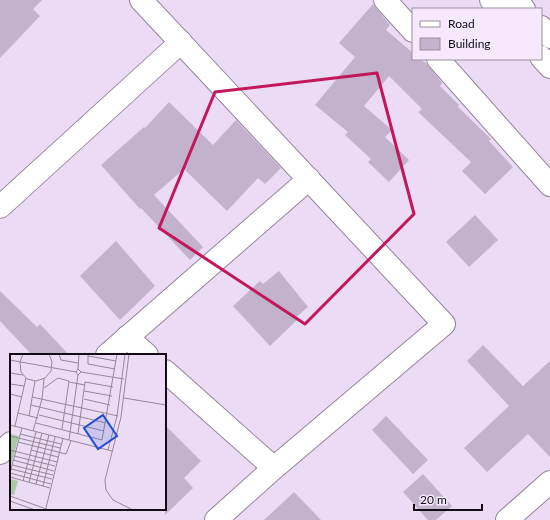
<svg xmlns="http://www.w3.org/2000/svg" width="550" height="520" font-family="Lato,sans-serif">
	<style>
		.building { fill: #c2b2cb }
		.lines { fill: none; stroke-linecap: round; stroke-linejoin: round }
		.minor-casing { stroke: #93849b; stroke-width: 24 }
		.tertiary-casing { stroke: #93849b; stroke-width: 24 }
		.minor { stroke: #fff; stroke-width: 22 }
		.tertiary { stroke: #fff; stroke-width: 22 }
		.marked { fill: none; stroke: #c2185b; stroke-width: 3; stroke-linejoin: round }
		.inset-road { fill: none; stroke: #94889a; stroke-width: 1 }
		.view { fill: #1d4ed8; fill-opacity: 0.15; stroke: #1d4ed8; stroke-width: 2 }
		.inset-edge { fill: none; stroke: #110c14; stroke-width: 2 }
	</style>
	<rect width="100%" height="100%" fill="#ebdbf4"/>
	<g class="building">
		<path d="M0,0h42l-9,9 7,7 -40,42z"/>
		<path d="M373,4l3,4 14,17 -4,5 27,23v6h7l7,5 15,19 -2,3 19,19 -1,2 33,32 -2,2 24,26 -28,27 -23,-23 9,-9 -53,-50 4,-3 -33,-33 -25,30 28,24 -7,7 24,23 -20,22 -21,-20 3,-3 -26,-24 3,-3 -33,-27 40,-48 -16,-14z"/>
		<path d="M169,102l44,43 23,-25 45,48 -16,16 -7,-6 -31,33 -43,-42 -30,26 49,52 -13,13 -49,-52 -1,1 -39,-44 43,-38 1,1z"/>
		<path d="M475,215l23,25 -29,27 -23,-25z"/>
		<path d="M116,241l39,45 -35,34 -40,-44z"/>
		<path d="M279,271l29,36 -13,11 2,2 -27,26 -37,-40 27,-25 3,3z"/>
		<path d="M0,291l37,36 3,-3 29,31h-37l-32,-34z"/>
		<path d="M483,345l40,41 27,-25v96l-22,-23 -41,38 -23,-24 45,-42 -42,-45z"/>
		<path d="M386,416l42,44 -15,14 -41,-44z"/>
		<path d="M165,425l36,36 -17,17 9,10 -28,27z"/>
		<path d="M423,474l29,32 -16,14h-8l-25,-28z"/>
		<path d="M294,492l27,28h-57z"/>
	</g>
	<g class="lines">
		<g class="minor-casing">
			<g id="minor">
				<path d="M141,0l303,324 -170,144 -58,52"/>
				<path d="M385,0l28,31"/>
				<path d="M438,59l112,126"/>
				<path d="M0,207l181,-165"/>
				<path d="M127,337l20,18"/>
				<path d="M107,355l202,-176"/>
				<path d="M165,371l109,97"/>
				<path d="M0,453l11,-10"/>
			</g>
		</g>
		<g class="tertiary-casing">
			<g id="tertiary">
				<path d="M491,0l8,9"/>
				<path d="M516,0l8,9"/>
				<path d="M541,27l9,10"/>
				<path d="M541,57l9,10"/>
				<path d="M507,520l43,-38"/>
			</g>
		</g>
		<use href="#minor" class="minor"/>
		<use href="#tertiary" class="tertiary"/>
	</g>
	<path class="marked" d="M377,73l37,141 -109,110 -146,-96 56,-136z"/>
	<g transform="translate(10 354)">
		<rect width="156" height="156" fill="#ebdbf4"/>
		<path d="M0,80l9,2 -9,33zM0,125l8,2 -4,14 -4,-1z" fill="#a9caa4"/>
		<path class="inset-road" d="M13,0l-3,8 1,10 6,7 9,2 9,-3 6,-7 1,-9 -3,-8M49,0l2,6 17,3M78,0v10l27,5M119,0l-8,63 -16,63 1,10 7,10 20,10M78,2l28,5M0,6l66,12M68,15l1,-15M71,18l-3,3 -2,-3 2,-3 3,3 43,7M0,19l13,2M59,28l16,3M0,30l14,2M34,34l14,-10 11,3 -7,48M74,37l28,5M0,40l12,3M22,43l86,19M114,44l42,7M74,45l26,6M21,51l75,18M8,59l20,5M29,61l65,16M19,62l6,-35M26,69l66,17 15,-86M0,71l102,26M5,72l11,-48M23,77l9,-32 2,-20M10,80l41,10M68,80l7,-52 28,5M0,82l50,12M59,86l9,-65M8,88l48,12 5,-13M0,96l47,12M21,96l27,7M98,96l9,-34 8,-62M4,102l41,10M3,106l41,11M2,111l41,10M1,115l41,10M0,119l12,-45M0,119l41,11M0,123l40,11M13,127l13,-49M19,128l13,-49M26,130l13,-49M33,132l12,-49M0,142l39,14M0,147l25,9M36,154l17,-70"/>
		<path class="view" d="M93,61l14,21 -19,13 -14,-21z"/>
		<rect width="156" height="156" class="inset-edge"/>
	</g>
	<rect x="412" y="8" width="130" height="52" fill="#f6e9fe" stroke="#9a91a0"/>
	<rect x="420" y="21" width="20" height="6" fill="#ffffff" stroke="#9a91a0"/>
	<text x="448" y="28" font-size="12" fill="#110c14">Road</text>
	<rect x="420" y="38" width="20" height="12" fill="#c2b2cb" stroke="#9a91a0"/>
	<text x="448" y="48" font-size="12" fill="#110c14">Building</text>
	<path d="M414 504v6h68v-6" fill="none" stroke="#110c14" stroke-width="2"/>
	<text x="420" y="504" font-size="12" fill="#110c14" stroke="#f6e9fe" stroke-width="3" paint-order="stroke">20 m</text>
</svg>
